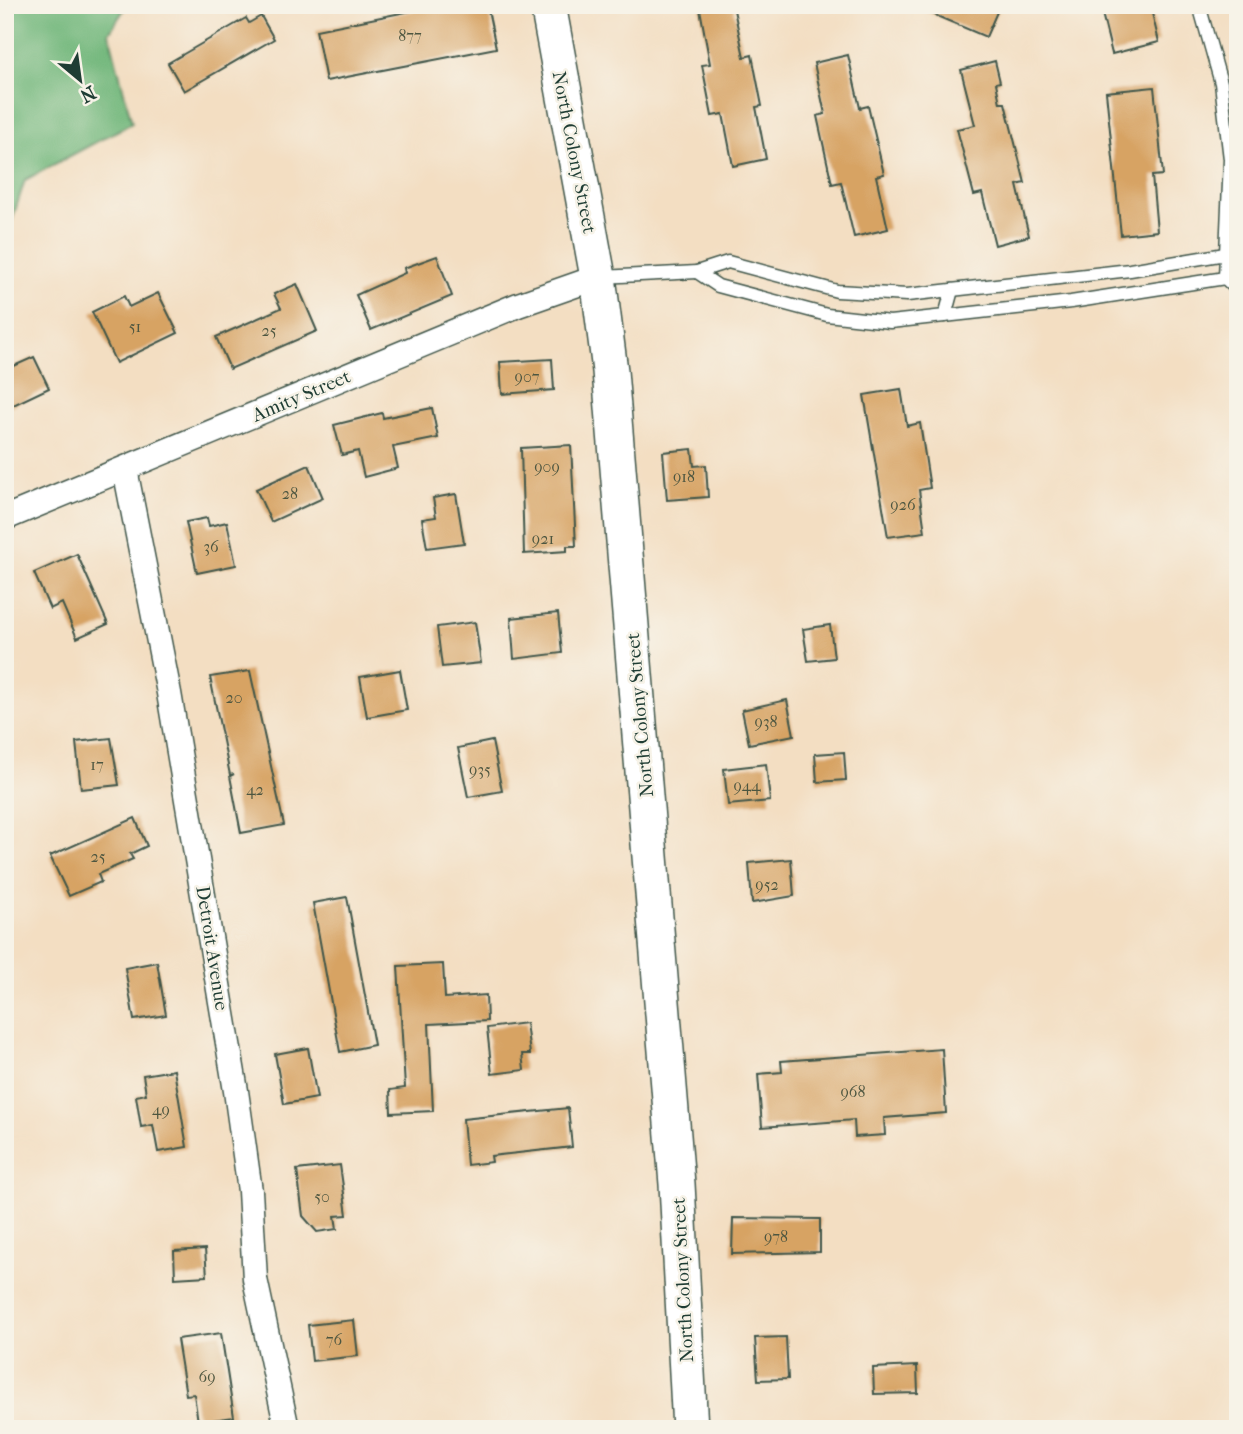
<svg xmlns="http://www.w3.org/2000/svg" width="1243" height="1434" font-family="'IM FELL French Canon',serif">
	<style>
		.forest { fill: #73b87d; stroke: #497a58; stroke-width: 2 }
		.building { fill: #d7a364 }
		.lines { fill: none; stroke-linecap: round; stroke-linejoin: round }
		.service-casing { stroke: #3f5549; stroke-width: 15 }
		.minor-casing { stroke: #3f5549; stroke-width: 27 }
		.secondary-casing { stroke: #3f5549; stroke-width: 38 }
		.service { stroke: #fff; stroke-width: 12 }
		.minor { stroke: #fff; stroke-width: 24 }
		.secondary { stroke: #fff; stroke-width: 35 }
		.labels { text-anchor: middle; stroke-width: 5; stroke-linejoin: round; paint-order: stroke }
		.number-label { font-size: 16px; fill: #4d5640 }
		.street-label { font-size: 19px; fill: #1f3d34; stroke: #f7f3e8 }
	</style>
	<rect width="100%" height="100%" fill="#f7f3e8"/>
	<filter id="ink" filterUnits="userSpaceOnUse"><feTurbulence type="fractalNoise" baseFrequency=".0143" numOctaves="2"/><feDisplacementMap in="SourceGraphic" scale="14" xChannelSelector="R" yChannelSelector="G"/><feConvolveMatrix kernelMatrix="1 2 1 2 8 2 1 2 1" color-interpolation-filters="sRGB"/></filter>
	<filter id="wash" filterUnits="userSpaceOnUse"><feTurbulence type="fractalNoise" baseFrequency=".00686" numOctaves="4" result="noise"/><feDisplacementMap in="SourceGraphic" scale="28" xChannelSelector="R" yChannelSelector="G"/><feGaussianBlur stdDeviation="1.57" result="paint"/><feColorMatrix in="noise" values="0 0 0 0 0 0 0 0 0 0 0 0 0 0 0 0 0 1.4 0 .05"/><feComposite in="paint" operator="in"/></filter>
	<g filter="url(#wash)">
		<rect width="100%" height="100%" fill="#f3dec2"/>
		<path class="forest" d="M5,5h122l-18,28 23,90 -107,57 -20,62z"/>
		<g id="blocks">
			<g class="building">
				<path d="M441,5h46l9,43 -170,33 -10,-51z"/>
				<path d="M720,5h13l11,52 8,-2 10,51 -6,1 10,52 -33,7 -10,-52 -11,2 -10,-51 8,-1 -10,-55z"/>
				<path d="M911,5h89l-14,32z"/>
				<path d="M1100,5h50l9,37 -47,12z"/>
				<path d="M261,16l13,23 -90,52 -16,-28 78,-45 3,5z"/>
				<path d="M848,55l12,53 8,-2 16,68 -8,2 12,53 -34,8 -13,-55 -9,2 -15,-68 8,-2 -11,-51z"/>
				<path d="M995,61l5,21 -4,1 4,20h5l20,80 -8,2 12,51 -34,9 -13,-52 -8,2 -17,-66 18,-4 -14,-55z"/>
				<path d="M1154,87l9,88 -11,1 5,55 -36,4 -15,-143z"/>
				<path d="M437,256l15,40 -81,34 -15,-35 49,-22 -1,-5z"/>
				<path d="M297,284l20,47 -87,38 -14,-32 65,-29 -7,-14z"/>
				<path d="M158,293l20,40 -62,30 -24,-51 32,-16 5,11z"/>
				<path d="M34,357l15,31 -44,21v-39z"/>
				<path d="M552,359l2,31 -52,4 -2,-32z"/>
				<path d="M901,389l6,37 13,-3 10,65 -11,2 6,42 -37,5 -24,-142z"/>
				<path d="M432,408l6,30 -45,9 5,21 -34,9 -6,-26 -16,4 -8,-30 48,-12 1,5z"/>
				<path d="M571,445l5,101h-9v5l-43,3 -3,-106z"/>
				<path d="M692,449l2,17 12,-1 2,32 -41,3 -4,-48z"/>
				<path d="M309,465l14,33 -52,24 -15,-33z"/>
				<path d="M456,494l8,49 -37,5 -5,-29 14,-2 -3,-19z"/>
				<path d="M207,518l2,8 18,-4 9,43 -39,8 -11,-51z"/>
				<path d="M77,554l31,70 -31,14 -15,-35 -12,6 -16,-36z"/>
				<path d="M558,613l4,40 -48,6 -3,-41z"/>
				<path d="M475,622l6,41 -39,4 -5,-40z"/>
				<path d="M830,625l4,33 -26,3 -5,-32z"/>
				<path d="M400,670l7,40 -40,7 -7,-40z"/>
				<path d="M250,671l34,154 -43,8 -11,-57 4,-2 -4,1 -20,-98z"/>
				<path d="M787,700l7,35 -45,9 -7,-34z"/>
				<path d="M111,738l8,47 -38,4 -5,-47z"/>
				<path d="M492,741l10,50 -34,6 -10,-49z"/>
				<path d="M844,752l2,28 -29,2 -2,-28z"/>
				<path d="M766,764l4,37 -42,4 -4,-36z"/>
				<path d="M135,818l12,28 -17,8 3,5 -35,15 3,8 -32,14 -19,-40z"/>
				<path d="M791,859l3,37 -42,7 -3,-40z"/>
				<path d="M347,897l27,148 -34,7 -27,-149z"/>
				<path d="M157,962l9,53 -32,5 -9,-52z"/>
				<path d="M443,964l2,34 41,-3 1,26 -58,3 4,87 -42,2 -1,-23 15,-2 -7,-122z"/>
				<path d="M526,1023l4,31h-8l2,16 -32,4 -5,-46z"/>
				<path d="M308,1048l9,50 -33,6 -9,-50z"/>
				<path d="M942,1049l4,64 -62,5 1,17 -30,2 -1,-17 -92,7 -4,-53 24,-2 -1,-11z"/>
				<path d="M174,1070l13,77 -29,5 -5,-27 -12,2 -5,-31 10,-2 -3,-19z"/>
				<path d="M568,1108l4,39 -81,9 1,6 -25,3 -4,-46z"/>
				<path d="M340,1165l7,50 -12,1 2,13 -20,3 -14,-16 -6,-46z"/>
				<path d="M733,1218l87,1v33l-88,2z"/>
				<path d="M205,1249l2,27 -32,2 -1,-27z"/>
				<path d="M354,1320l4,36 -46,5 -4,-36z"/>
				<path d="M221,1333l13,84 -36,5 -4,-28 -8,1 -9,-56z"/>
				<path d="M786,1337l2,42 -30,1 -3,-42z"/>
				<path d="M917,1366l1,27 -44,1 -1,-26z"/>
			</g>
		</g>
	</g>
	<g filter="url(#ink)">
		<use href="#blocks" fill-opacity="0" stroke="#3f5549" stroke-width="2"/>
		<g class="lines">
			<g class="service-casing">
				<g id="service">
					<path d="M1199,5l22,78 9,76 -5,119 13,13"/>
					<path d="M1225,254l-95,16 -223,25 -70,-4 -109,-29 -31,10 21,14 109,29 63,7 181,-20 154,-24"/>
					<path d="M602,277l95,-5"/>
					<path d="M945,316l7,-26"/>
				</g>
			</g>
			<g class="minor-casing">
				<g id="minor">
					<path d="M125,469l44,224 67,398 14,100 5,88 32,150"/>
					<path d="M5,518l513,-213 80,-28"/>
				</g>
			</g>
			<g class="secondary-casing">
				<path id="secondary" d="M548,5l50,272 12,94 67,813 13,245"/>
			</g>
			<use href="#service" class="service"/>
			<use href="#minor" class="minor"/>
			<use href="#secondary" class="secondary"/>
		</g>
	</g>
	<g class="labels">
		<g class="number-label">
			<text x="410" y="41">877</text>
			<text x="135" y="332">51</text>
			<text x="269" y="336">25</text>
			<text x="527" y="382">907</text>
			<text x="547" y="472">909</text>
			<text x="684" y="482">918</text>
			<text x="290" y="499">28</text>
			<text x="903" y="510">926</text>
			<text x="543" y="544">921</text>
			<text x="211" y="552">36</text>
			<text x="234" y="703">20</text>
			<text x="766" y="727">938</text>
			<text x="97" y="770">17</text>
			<text x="480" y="775">935</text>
			<text x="747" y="791">944</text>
			<text x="255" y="795">42</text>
			<text x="98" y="862">25</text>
			<text x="767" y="890">952</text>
			<text x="853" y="1097">968</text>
			<text x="161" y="1115">49</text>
			<text x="322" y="1202">50</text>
			<text x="776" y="1242">978</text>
			<text x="334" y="1345">76</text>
			<text x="207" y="1382">69</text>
		</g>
		<g class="street-label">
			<text transform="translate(575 152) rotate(79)" y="7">North Colony Street</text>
			<text transform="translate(301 395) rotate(-23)" y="7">Amity Street</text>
			<text transform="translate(639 715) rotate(-95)" y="7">North Colony Street</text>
			<text transform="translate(213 948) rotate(81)" y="7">Detroit Avenue</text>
			<text transform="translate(682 1280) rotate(-93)" y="7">North Colony Street</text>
		</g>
	</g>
	<rect width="1243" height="1434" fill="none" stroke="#f7f3e8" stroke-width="28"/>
	<g transform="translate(80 80) rotate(151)" stroke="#f7f3e8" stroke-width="5" paint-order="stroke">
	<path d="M0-5L12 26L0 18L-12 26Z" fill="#1f3d34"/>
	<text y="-10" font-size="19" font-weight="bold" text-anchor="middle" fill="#1f3d34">N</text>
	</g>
</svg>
